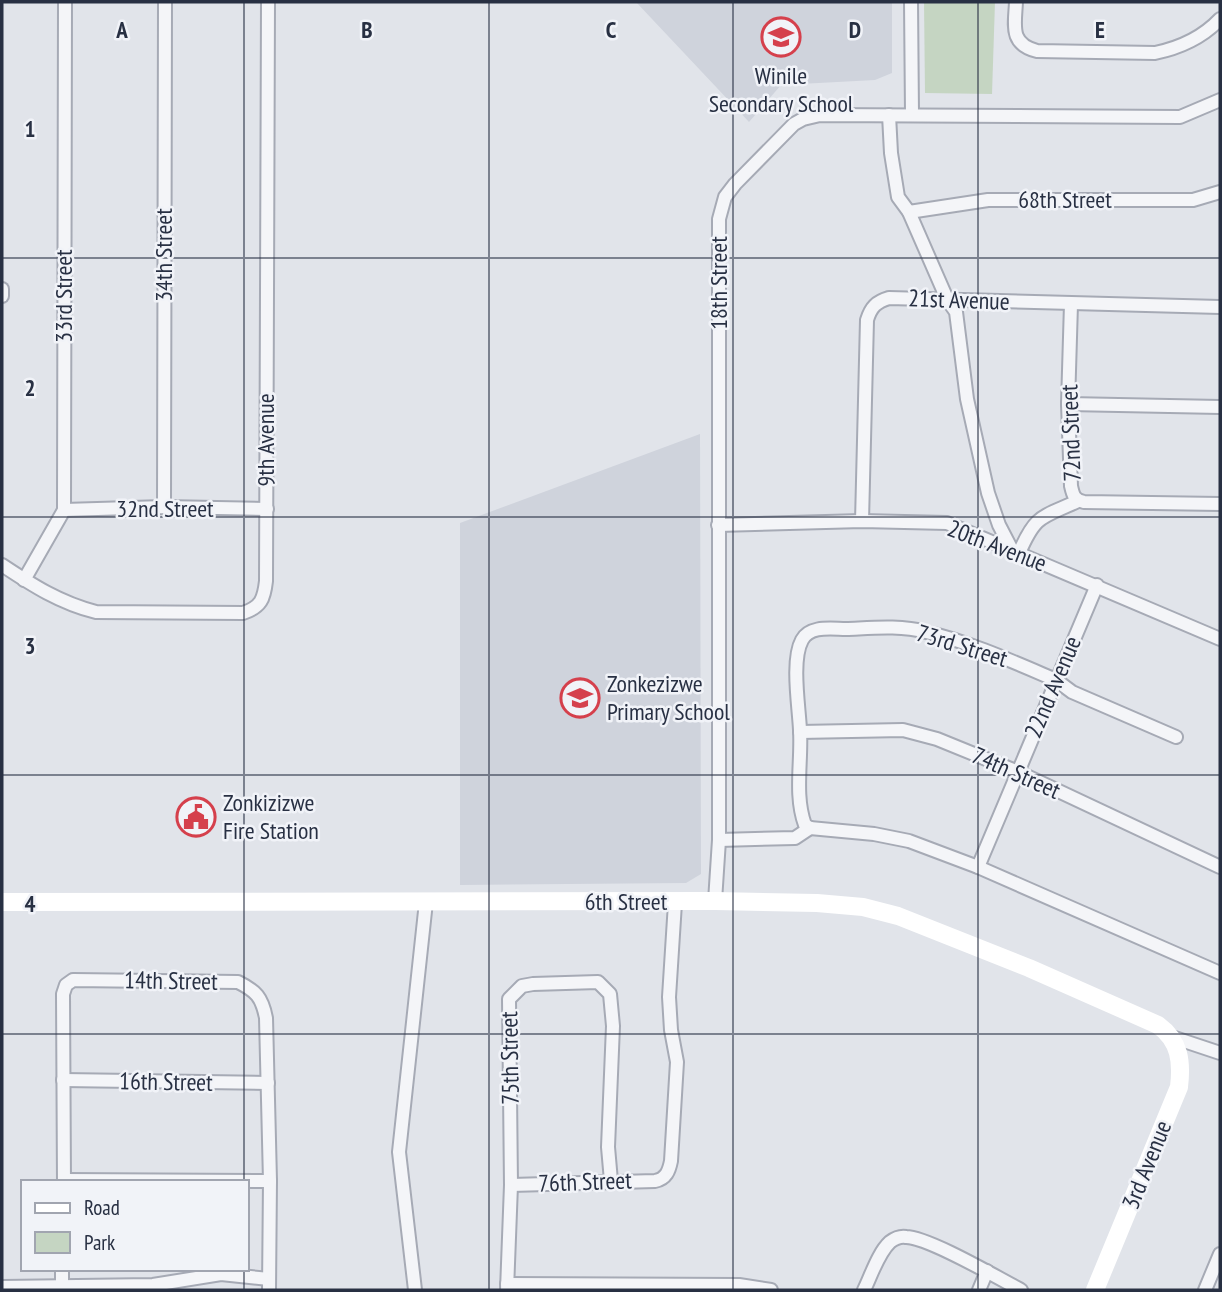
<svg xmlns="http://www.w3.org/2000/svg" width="1222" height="1292" font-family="'PT Sans Narrow',sans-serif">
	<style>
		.built { fill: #cfd3dc }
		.green { fill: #c5d5c2 }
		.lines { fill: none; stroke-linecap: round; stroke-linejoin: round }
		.street-casing { stroke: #a6aab5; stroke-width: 16 }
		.street { stroke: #f4f5f8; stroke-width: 12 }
		.secondary { stroke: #fff; stroke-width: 18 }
		.grid { fill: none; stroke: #283043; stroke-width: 2; stroke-opacity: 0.55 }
		.labels { text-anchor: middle; stroke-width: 5; stroke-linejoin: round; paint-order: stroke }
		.poi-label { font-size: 24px; fill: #283043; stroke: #f1f3f8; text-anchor: start }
		.street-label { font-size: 24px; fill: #283043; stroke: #f1f3f8 }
		.grid-label { font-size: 23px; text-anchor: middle; font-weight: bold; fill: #283043; stroke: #f1f3f8; stroke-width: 5; stroke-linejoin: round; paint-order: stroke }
	</style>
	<rect width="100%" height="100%" fill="#e1e4ea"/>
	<g class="built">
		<path d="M636,2h256v71l-17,7 -94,5 -32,37z"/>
		<path d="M700,434l1,440 -15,9 -226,2v-362z"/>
	</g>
	<path class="green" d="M924,2h71l-3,92 -67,-1z"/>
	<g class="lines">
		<g class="street-casing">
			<g id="street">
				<path d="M911,2l1,112"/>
				<path d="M1016,2c-1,23 -7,42 21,49l118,2c24,-5 48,-16 65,-34"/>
				<path d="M889,115l2,38 7,44 11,15 38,87 9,13 11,87 21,94 11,32 13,25"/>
				<path d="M909,212l79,-12h205l27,-8"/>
				<path d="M2,289v7"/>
				<path d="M1071,304l-3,100 3,82c2,9 3,14 13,16l136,2"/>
				<path d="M1068,404l152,3"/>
				<path d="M164,507l1,-505"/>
				<path d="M64,510l100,-3 103,2"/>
				<path d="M862,521l5,-201c4,-13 9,-18 22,-22l331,9"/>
				<path d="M718,525l144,-4 85,2 273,116"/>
				<path d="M1019,553c17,-39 22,-35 59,-52"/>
				<path d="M2,565c30,20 58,38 94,47l147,1c18,-6 21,-14 23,-32l2,-579"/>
				<path d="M24,580l40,-70 1,-508"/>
				<path d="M800,732l103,-2 34,9 81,33 202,95"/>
				<path d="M810,828l-5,-3c-11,-30 -3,-64 -5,-95 -1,-23 -9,-70 2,-90 8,-15 30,-11 44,-11 26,-1 54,-4 80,3 41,9 90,31 130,48l16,12 104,45"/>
				<path d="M810,828l64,6 35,7 69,26 242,106"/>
				<path d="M719,840l76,-2 15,-10"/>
				<path d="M978,867l119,-282"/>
				<path d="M715,901l4,-61v-621l6,-22 10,-13 59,-60 9,-5 17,-4 360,2 40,-17"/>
				<path d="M1172,1037l48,16"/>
				<path d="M63,1080l205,3"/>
				<path d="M64,1180l206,1"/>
				<path d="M64,1182l-1,-188 3,-9 7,-5 165,2c18,9 24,15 28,36l4,163 -1,109"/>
				<path d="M511,1185l144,-4c11,-2 14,-10 16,-20l6,-99 -6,-32 -2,-33 6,-94"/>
				<path d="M507,1284l232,1 32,5"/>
				<path d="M62,1285v-16"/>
				<path d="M2,1287l151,-2 68,-11 48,5"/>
				<path d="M415,1290l-16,-138 27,-250"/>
				<path d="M507,1290l4,-105 -2,-186 13,-13 11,-2 65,-2 12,12 3,32 -5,121 3,34"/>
				<path d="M864,1290c7,-14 14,-37 26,-48 4,-3 10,-6 16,-5 22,0 92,41 115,53"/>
				<path d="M979,1290l8,-19"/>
				<path d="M1205,1290l15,-36"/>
			</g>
		</g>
		<use href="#street" class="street"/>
		<path class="secondary" d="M2,902l713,-1 102,2 46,4 35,9 131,52 129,57c22,16 24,37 21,62l-84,203"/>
	</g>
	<path class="grid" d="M244,2v1180M489,2v1288M733,2v1288M978,2v1288M2,258h1218M2,517h1218M2,775h1218M2,1034h1218M244,1269v21"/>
	<defs>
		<g id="school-ring" transform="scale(2.0125)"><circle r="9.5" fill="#f1f3f8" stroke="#d5404c" stroke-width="1.5"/><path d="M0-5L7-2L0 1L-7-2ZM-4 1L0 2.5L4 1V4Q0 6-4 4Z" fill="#d5404c"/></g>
		<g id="civic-ring" transform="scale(2.0125)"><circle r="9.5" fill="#f1f3f8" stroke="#d5404c" stroke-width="1.5"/><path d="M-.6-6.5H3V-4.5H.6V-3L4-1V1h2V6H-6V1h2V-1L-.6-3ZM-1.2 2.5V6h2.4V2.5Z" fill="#d5404c"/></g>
	</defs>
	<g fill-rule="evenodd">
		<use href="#school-ring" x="781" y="37"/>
		<use href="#school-ring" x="580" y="698"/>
		<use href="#civic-ring" x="196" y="817"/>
	</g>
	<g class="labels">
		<g class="poi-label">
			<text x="781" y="84" text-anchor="middle">Winile<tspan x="781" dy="28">Secondary School</tspan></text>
			<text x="607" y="692">Zonkezizwe<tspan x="607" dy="28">Primary School</tspan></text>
			<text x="223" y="811">Zonkizizwe<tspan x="223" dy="28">Fire Station</tspan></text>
		</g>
		<g class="street-label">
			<text x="1065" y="208">68th Street</text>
			<text transform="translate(164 255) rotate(-90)" y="8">34th Street</text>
			<text transform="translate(719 283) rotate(-90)" y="8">18th Street</text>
			<text transform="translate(64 296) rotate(-90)" y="8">33rd Street</text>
			<text transform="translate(959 300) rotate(2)" y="8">21st Avenue</text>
			<text transform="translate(1071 433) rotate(-92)" y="8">72nd Street</text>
			<text transform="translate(266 440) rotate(-90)" y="8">9th Avenue</text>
			<text x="165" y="517">32nd Street</text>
			<text transform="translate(997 546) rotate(21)" y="8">20th Avenue</text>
			<text transform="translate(962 646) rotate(17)" y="8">73rd Street</text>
			<text transform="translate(1053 687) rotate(-67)" y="8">22nd Avenue</text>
			<text transform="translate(1016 773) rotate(24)" y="8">74th Street</text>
			<text x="626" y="910">6th Street</text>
			<text transform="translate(171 981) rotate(1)" y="8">14th Street</text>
			<text transform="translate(510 1058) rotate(-91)" y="8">75th Street</text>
			<text transform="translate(166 1082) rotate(1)" y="8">16th Street</text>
			<text transform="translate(1147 1165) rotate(-68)" y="8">3rd Avenue</text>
			<text transform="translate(585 1182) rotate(-2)" y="8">76th Street</text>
		</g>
	</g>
	<g class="grid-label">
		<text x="122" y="38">A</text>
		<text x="367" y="38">B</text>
		<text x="611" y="38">C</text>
		<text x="855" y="38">D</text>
		<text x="1100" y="38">E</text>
		<text x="30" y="137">1</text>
		<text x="30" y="396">2</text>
		<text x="30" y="654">3</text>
		<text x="30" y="912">4</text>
	</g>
	<rect width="1222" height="1292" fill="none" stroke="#283043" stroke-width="7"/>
	<rect x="21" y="1180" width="228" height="91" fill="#f1f3f8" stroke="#a1a5b0" stroke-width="2"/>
	<rect x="35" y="1203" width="35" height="10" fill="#ffffff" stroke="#a1a5b0" stroke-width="2"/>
	<text x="84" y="1215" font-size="21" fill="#283043">Road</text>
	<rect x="35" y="1232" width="35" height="21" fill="#c5d5c2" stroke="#a1a5b0" stroke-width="2"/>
	<text x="84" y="1250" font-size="21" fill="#283043">Park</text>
</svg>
